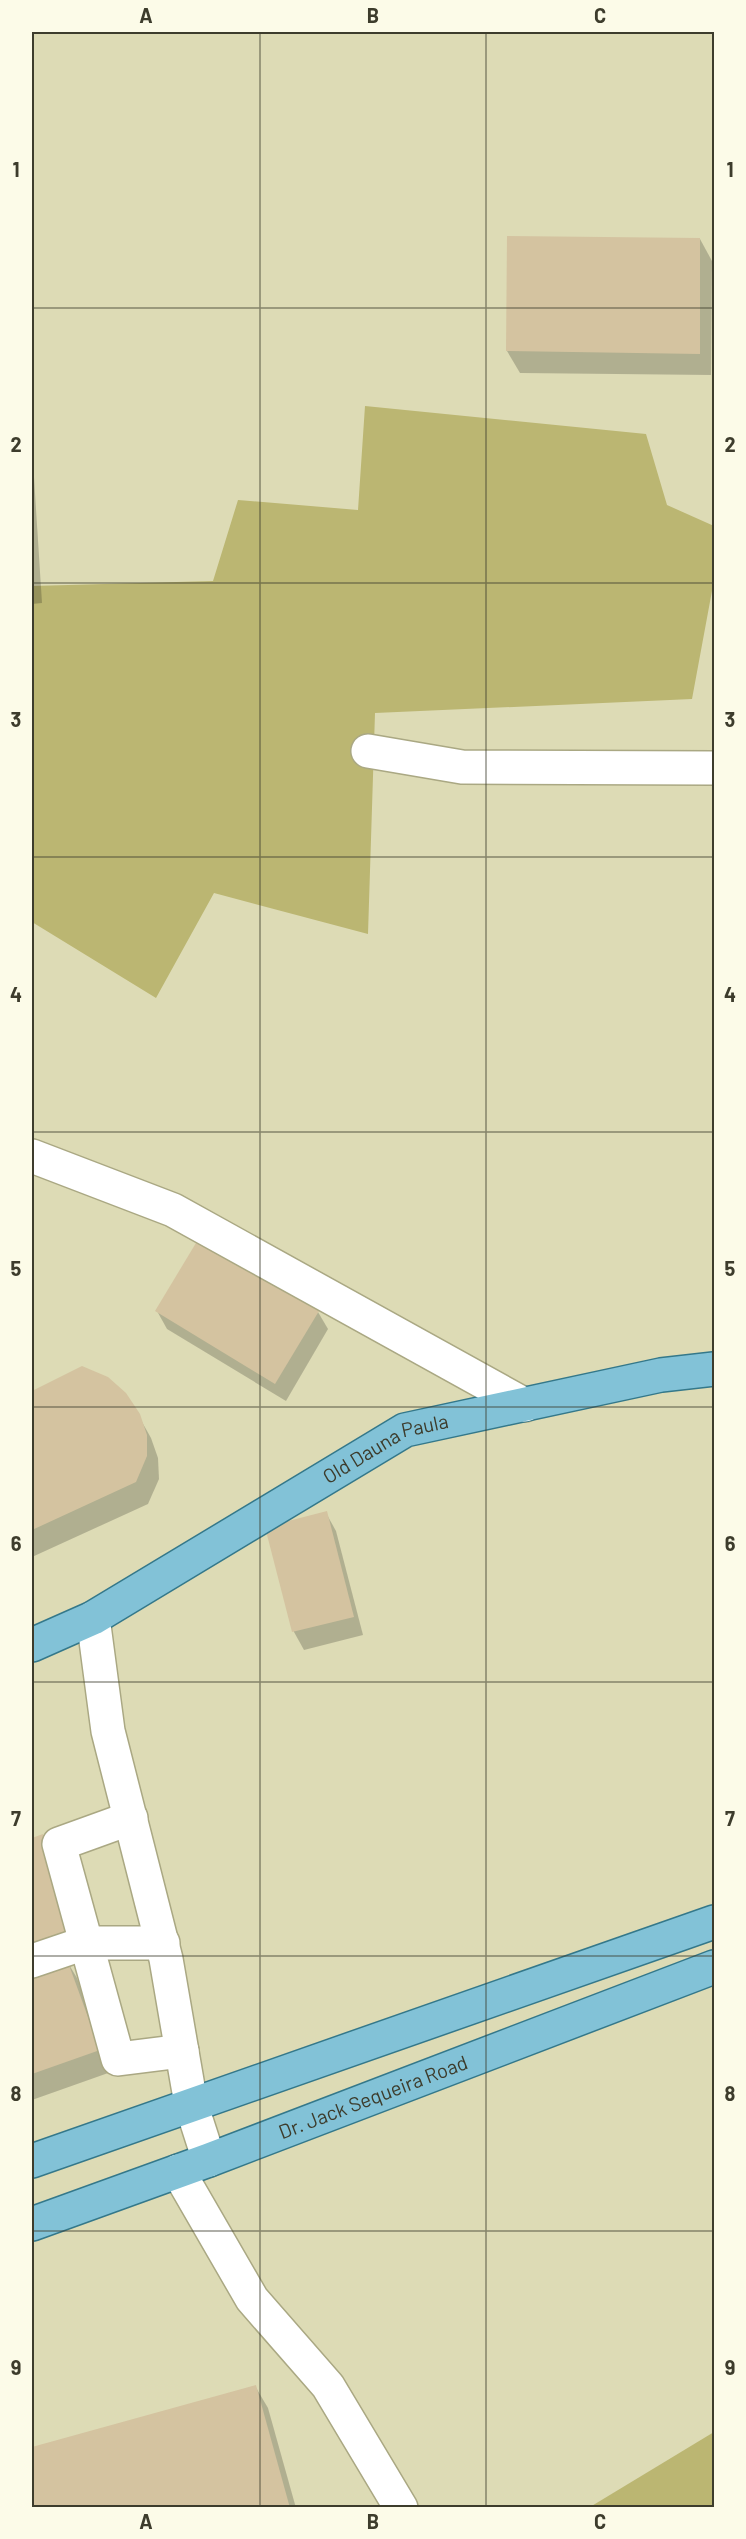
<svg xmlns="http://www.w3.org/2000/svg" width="746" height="2539" font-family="Barlow,sans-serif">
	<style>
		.green { fill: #bbb672 }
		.shadow { fill: #0003 }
		.building { fill: #d4c3a0 }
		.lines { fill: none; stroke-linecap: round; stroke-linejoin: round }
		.minor-casing { stroke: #aaa883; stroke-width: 36 }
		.major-casing { stroke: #34788a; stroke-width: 36 }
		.minor { stroke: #fff; stroke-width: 33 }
		.major { stroke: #82c2d7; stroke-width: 33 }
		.grid { fill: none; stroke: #3d3c2c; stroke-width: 1.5; stroke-opacity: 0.55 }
		.labels { text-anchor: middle; stroke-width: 6; stroke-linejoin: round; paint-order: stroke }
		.street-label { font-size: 20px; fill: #3d3c2c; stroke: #fcfbe8 }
		.neatline { fill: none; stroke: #3d3c2c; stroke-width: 2 }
		.grid-label { font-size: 20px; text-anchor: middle; font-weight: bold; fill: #3d3c2c }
	</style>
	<rect width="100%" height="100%" fill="#dddbb5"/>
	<g class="green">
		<path d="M365,406l281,28 21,71 47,21v54l-22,119 -317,14 -7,221 -154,-41 -58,105 -124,-76v-336l181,-5 25,-81 120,10z"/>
		<path d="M714,2432v75h-124z"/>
	</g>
	<g class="shadow">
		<path d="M508,237l192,2 12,22 -1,114 -191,-2 -13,-22z"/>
		<path d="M32,446l10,157 -10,1z"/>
		<path d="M157,1311l161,1 10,17 -42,72 -119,-72z"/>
		<path d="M82,1368l56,47 13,23 7,20 1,21 -11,25 -116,53v-165z"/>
		<path d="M326,1513l10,18 27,104 -59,15 -10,-18 -27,-104z"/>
		<path d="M43,1836l25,127 9,15 34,94 -79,28v-260z"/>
		<path d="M255,2386l13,22 28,100h-264v-59z"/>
	</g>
	<g class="building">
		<path d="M507,236l193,2v116l-194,-3z"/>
		<path d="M199,1238l120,73 -44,73 -120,-73z"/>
		<path d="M82,1366l26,11 18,16 14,21 7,21v21l-11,26 -104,48v-139z"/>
		<path d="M327,1511l27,106 -62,15 -27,-105z"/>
		<path d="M43,1834l26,108 -37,11v-115z"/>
		<path d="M65,1954l35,96 -68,24v-108z"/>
		<path d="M256,2385l34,123h-258v-61z"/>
	</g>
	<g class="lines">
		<g class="minor-casing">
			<g id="minor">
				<path d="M368,751l94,16 252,1"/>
				<path d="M32,1156l141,54 352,195"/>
				<path d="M93,1618l15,113 58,228 25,145 18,56"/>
				<path d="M131,1818l-72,26 59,215 64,-8"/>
				<path d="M32,1961l53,-18h78"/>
				<path d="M178,2171l74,128 76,87 73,122"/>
			</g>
		</g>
		<g class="major-casing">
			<g id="major">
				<path id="s1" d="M32,1645l61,-27 312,-188 256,-55 53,-6"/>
				<path d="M32,2161l682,-239"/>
				<path id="s2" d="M32,2224l177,-64 505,-193"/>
			</g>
		</g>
		<use href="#minor" class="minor"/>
		<use href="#major" class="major"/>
	</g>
	<path class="grid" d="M260,32v2476M486,32v2476M32,308h682M32,583h682M32,857h682M32,1132h682M32,1407h682M32,1682h682M32,1956h682M32,2231h682"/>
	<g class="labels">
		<g class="street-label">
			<text dy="7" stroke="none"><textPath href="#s1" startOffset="406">Old Dauna Paula</textPath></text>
			<text dy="7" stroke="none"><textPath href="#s2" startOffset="364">Dr. Jack Sequeira Road</textPath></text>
		</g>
	</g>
	<rect width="746" height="2539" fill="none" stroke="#fcfbe8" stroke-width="66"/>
	<rect x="33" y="33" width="680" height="2473" class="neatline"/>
	<g class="grid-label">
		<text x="146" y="23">A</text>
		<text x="373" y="23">B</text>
		<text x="600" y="23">C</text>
		<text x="16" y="177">1</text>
		<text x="730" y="177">1</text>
		<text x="16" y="452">2</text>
		<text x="730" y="452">2</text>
		<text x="16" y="727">3</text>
		<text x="730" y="727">3</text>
		<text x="16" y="1002">4</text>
		<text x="730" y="1002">4</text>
		<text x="16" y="1276">5</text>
		<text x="730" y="1276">5</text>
		<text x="16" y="1551">6</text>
		<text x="730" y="1551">6</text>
		<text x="16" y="1826">7</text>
		<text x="730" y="1826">7</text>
		<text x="16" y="2101">8</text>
		<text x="730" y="2101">8</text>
		<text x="16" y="2375">9</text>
		<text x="730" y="2375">9</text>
		<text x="146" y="2529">A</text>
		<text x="373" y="2529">B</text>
		<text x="600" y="2529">C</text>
	</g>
</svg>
